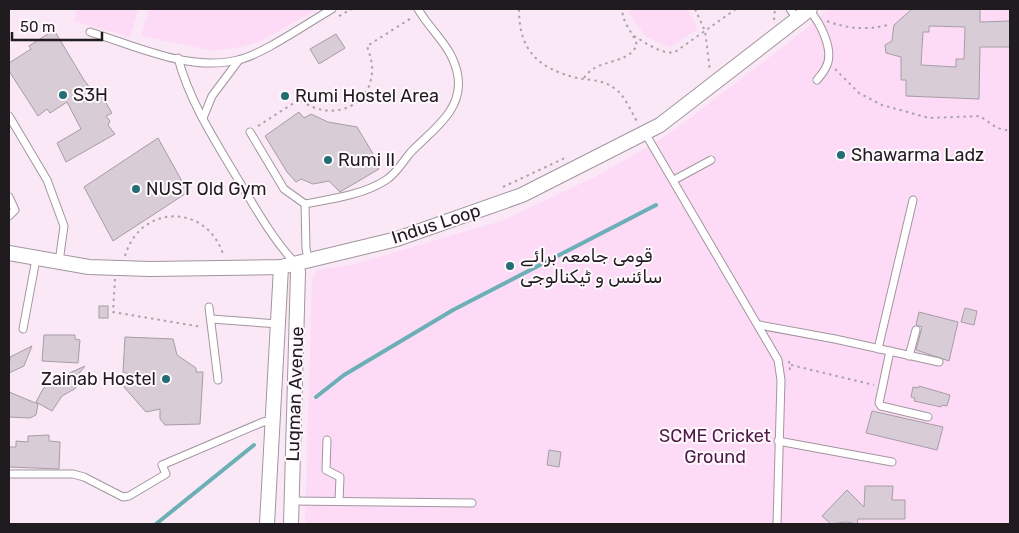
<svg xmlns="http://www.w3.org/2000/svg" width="1019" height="533" font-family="Rubik,Vazirmatn,sans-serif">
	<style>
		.built { fill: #fae8f6 }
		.green { fill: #fddbf6 }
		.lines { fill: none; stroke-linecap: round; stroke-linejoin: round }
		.stream { stroke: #6cafb6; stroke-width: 4 }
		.building { fill: #d8cdd6; stroke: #a79ca5; fill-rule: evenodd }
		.service-casing { stroke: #a1969f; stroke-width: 9 }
		.minor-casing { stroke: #a1969f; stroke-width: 16 }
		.path { stroke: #aaa4a8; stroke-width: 2; stroke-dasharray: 2.5 4; stroke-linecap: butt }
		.service { stroke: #fff; stroke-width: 7 }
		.minor { stroke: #fff; stroke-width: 14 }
		.poi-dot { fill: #236d75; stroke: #fff8fd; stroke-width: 2 }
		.labels { text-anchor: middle; stroke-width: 4; stroke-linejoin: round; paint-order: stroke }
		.poi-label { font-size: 18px; fill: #1f1b1e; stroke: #fff8fd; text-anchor: start }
		.street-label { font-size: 18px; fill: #1f1b1e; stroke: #fff8fd }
		.park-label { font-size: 18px; fill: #4e1b48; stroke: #fff8fd }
	</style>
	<rect width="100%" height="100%" fill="#fff8fd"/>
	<rect class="built" x="9" y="9" width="1001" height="515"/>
	<g class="green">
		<path d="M77,9h61l-8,28 -56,-16z"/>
		<path d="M149,9h169l-59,33 -19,5 -27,4 -72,-15z"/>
		<path d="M630,9h58l10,20 -28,18 -24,-10 -17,-24z"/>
		<path d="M828,9h182v515h-705l7,-242 4,-12 39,-6 149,-44 97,-46 68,-40 137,-105z"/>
	</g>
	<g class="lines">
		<g class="stream">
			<path d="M316,397l28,-22 109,-65 203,-105"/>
			<path d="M156,524l98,-79"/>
		</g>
	</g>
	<g class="building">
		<path d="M912,9h68v13l30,-1v26h-30l-1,52 -73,-3v-16h-5v-23l-15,-4 -1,-8 7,-4 2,-16zM929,26l36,1 -1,32h-8v8l-35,-2 2,-33h6z"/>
		<path d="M54,30l30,50 7,9 6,-1 15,25 -6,3 4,5 -2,4 7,9 -49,28 -9,-19 24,-14 -14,-27 -17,11 -3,-4 -9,7 -29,-45v-8l22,-14 -2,-3z"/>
		<path d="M336,34l9,14 -26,16 -9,-15z"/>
		<path d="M299,112l5,6 7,-4 17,8 29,5 15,25 7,17 -39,23 -11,-11 -16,3 -12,-5 -5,3 -9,-10 -22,-36z"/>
		<path d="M158,138l30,54 -75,49 -29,-54z"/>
		<rect x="99" y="306" width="9" height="12"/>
		<path d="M965,308l12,3 -3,14 -13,-3z"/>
		<path d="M919,312l39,10 -9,39 -33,-11 6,-23 -6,-2z"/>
		<path d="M44,335h31v4l5,1 -2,23 -36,-2z"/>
		<path d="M125,337l48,2 4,16 19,13v4h7l-3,52 -35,1 -5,-6v-10l-14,3 -22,-25 8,-12 -9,-3z"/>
		<path d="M32,346l-8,20 -15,7 1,-16z"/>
		<path d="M85,366l-12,15 3,7 -14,8 -10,15 -16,-9 7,-13 7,-7z"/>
		<path d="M919,386l31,9 -3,11 -5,-1 -1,2 -27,-6 1,-3 -4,-1 2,-10 5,1z"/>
		<path d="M9,392l29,12 -2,11 -6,3 -21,-1z"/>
		<path d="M872,411l71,16 -6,23 -71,-17z"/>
		<path d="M49,435v6l11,1 -1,27 -50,-2v-20h7v-6l12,1v-6z"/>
		<path d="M549,450l12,2 -2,15 -12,-2z"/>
		<path d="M865,486h28l-1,14h13v19h-47l-1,5 -11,-2 -15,2 -9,-8 25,-26 17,17z"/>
	</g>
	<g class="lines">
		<g class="service-casing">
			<g id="service">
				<path d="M790,9l8,11"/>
				<path d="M809,10c11,12 26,41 17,57 -2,5 -6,9 -9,13"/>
				<path d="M90,32c46,14 99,40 148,28 24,-5 71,-38 94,-51"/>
				<path d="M178,58c12,45 38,84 61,123 17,28 33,57 56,82"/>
				<path d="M9,116l38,64 17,46 -5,36"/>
				<path d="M203,118l9,-22 27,-36"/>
				<path d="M250,132l34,57 21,15c26,-5 58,-9 81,-24 11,-7 17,-19 25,-28 20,-21 52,-41 47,-75 -4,-29 -26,-44 -40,-68"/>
				<path d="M645,133l133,227 3,20 -4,144"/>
				<path d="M674,180l37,-20"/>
				<path d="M9,197l6,13 -6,6"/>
				<path d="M305,204l1,44 2,12"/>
				<path d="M209,307l9,73"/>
				<path d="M211,319l67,5"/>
				<path d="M759,325l76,14 104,23"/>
				<path d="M23,329l13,-70"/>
				<path d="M878,349l35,-149"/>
				<path d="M890,351l-11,52 2,3 47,11"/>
				<path d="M909,356l7,-26"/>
				<path d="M327,440l-1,30 14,7 -1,24"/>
				<path d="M778,441l114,21"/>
				<path d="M9,474h64l11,3 39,20 6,-1 37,-22 -4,-9 101,-43 10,-2"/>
				<path d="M292,501l180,2"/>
			</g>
		</g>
		<g class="minor-casing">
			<g id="minor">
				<path d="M9,253l80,14 61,2 131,-2 116,-28 125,-44 138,-70 150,-116"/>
				<path d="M267,524l14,-257"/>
				<path d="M291,524l7,-252 -2,-8"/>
			</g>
		</g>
		<g class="path">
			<path d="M519,9c0,41 18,59 58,69 12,2 27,2 37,10 11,7 17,24 24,35"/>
			<path d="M695,9l10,22 5,40"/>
			<path d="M339,16l13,-7"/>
			<path d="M774,20l1,-11"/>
			<path d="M827,21c21,8 39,9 61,4"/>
			<path d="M634,36c12,7 28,19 41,16l61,-43"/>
			<path d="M835,69l24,24 23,12 47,13 51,-2 17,12 13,3"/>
			<path d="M584,78c14,-21 43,-12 53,-33 -4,-13 -14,-20 -15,-36"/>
			<path d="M258,126l42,-27c26,23 69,11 72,-26 1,-9 -2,-18 -5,-27l46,-29"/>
			<path d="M503,187l62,-29"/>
			<path d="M125,256c15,-52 81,-53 98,-2"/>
			<path d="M115,279l-2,33 89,15"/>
			<path d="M789,361l1,10"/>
			<path d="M791,365l83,20"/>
		</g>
		<use href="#service" class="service"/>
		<use href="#minor" class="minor"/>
	</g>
	<g class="poi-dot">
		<circle cx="63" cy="95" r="5"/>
		<circle cx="285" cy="96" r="5"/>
		<circle cx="841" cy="155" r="5"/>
		<circle cx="328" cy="160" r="5"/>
		<circle cx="136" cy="189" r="5"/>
		<circle cx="510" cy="266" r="5"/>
		<circle cx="166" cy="379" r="5"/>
	</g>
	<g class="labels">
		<g class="poi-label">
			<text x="73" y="101">S3H</text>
			<text x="295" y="102">Rumi Hostel Area</text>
			<text x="851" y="161">Shawarma Ladz</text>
			<text x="338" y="166">Rumi II</text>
			<text x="146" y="195">NUST Old Gym</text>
			<text x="520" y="262">قومی جامعہ برائے<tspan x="520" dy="21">سائنس و ٹیکنالوجی</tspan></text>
			<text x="156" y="385" text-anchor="end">Zainab Hostel</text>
		</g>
		<g class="street-label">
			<text transform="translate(436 224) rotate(-18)" y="6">Indus Loop</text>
			<text transform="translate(295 394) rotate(-88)" y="6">Luqman Avenue</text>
		</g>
		<g class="park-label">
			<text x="715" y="442">SCME Cricket<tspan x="715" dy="21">Ground</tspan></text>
		</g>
	</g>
	<rect width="1019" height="533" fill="none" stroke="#1f1b1e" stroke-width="20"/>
	<path d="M12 32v8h90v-8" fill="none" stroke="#1f1b1e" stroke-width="2.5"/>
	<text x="20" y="32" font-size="15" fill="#1f1b1e" stroke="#fff8fd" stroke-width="4" paint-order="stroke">50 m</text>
</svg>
